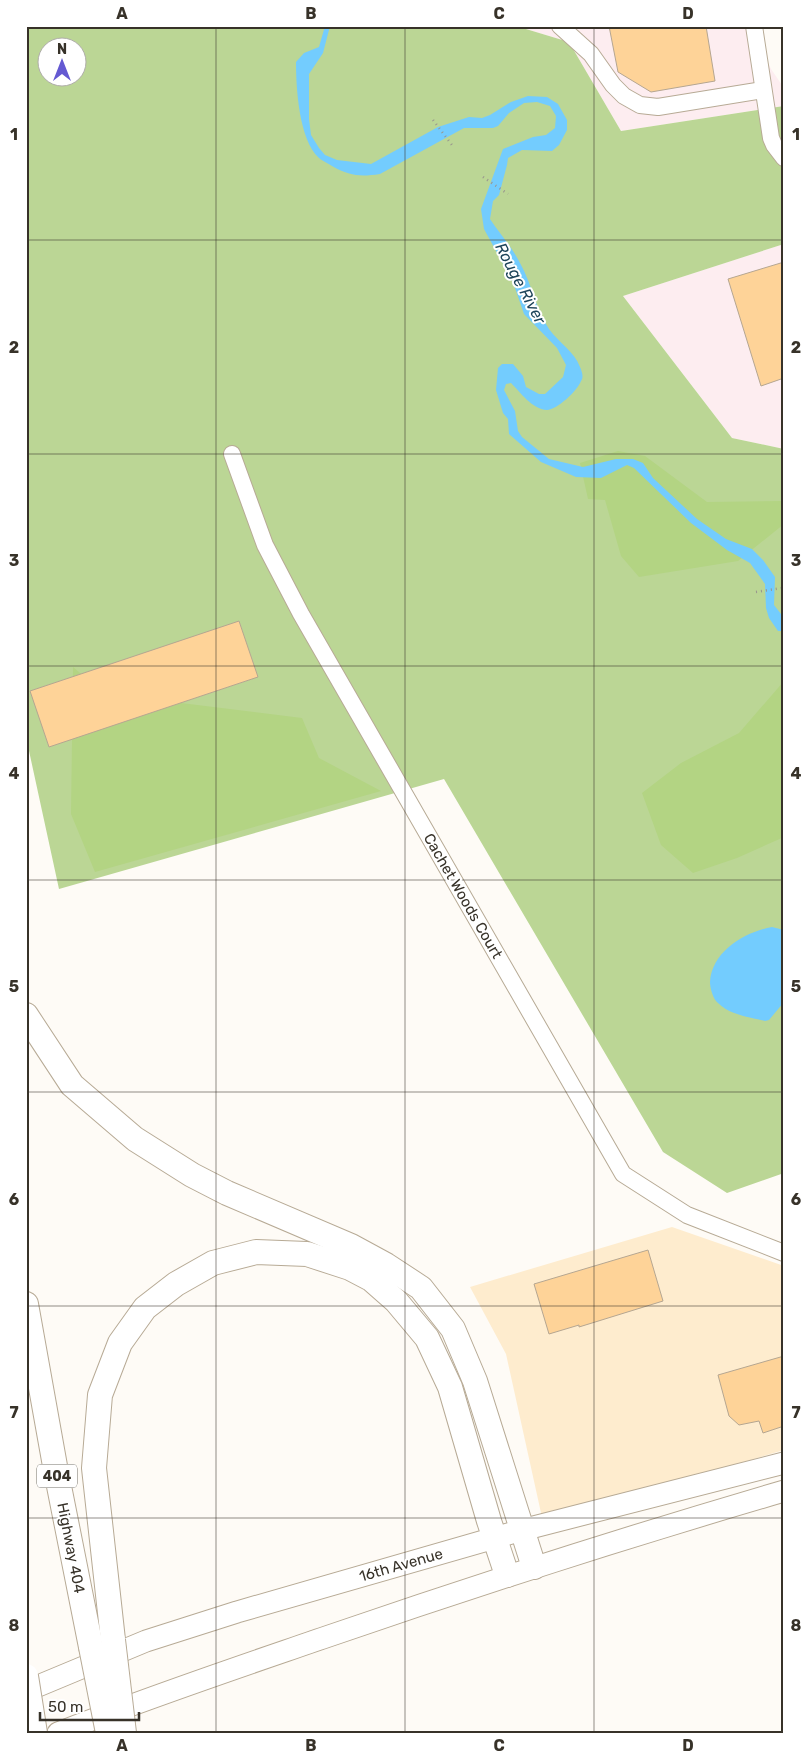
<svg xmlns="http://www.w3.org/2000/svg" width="810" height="1759" font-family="Rubik,sans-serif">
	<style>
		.built { fill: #feecce }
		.industrial { fill: #fdedf0 }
		.green { fill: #bbd695; fill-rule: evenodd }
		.forest { fill: #b3d483 }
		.water { fill: #73ccfe }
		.building { fill: #fed398; stroke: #b5a691 }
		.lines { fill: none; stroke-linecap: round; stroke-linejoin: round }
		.minor-casing { stroke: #b7aa95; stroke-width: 18 }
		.major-casing { stroke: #b7aa95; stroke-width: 23 }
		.highway-casing { stroke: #b7aa95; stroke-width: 26 }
		.path { stroke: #99958e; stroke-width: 2.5; stroke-dasharray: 1 4; stroke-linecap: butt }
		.minor { stroke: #fff; stroke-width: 16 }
		.major { stroke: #fff; stroke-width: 21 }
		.highway { stroke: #fff; stroke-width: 24 }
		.highway-bridge-casing { stroke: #b7aa95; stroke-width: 26; stroke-linecap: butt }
		.highway-bridge { stroke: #fff; stroke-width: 24 }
		.grid { fill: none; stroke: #373229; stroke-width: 1; stroke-opacity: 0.55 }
		.labels { text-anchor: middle; stroke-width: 4; stroke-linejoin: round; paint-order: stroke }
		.shield { fill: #fff; stroke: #737069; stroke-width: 1 }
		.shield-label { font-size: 14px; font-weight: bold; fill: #373229 }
		.street-label { font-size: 15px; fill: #373229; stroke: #fff }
		.water-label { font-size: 16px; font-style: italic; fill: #1e455a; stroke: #fff }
		.neatline { fill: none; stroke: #373229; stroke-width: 2 }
		.grid-label { font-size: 16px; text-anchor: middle; font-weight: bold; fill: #373229 }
	</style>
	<rect width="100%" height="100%" fill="#fefbf6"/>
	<path class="built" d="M672,1227l112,39v184l-241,72 -37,-168 -36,-67z"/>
	<g class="industrial">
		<path d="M516,26h234l21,43 13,19v18l-163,25 -52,-89z"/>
		<path d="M784,244v205l-52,-11 -109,-142z"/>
	</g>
	<path class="green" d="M26,26h490l53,16 52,89 163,-25v138l-161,52 109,142 52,11v724l-57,20 -64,-41 -219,-373 -385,110 -33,-152zM48,48h30v30h-30z"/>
	<g class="forest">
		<path d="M618,451l27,5 62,46 77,-1v23l-46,37 -99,16 -18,-21 -16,-56 -17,-1 -8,-36z"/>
		<path d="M73,667l26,22 66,12 137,17 17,40 62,33 -286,81 -24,-58z"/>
		<path d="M784,681v156l-47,21 -44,15 -32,-28 -19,-52 39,-30 58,-30z"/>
	</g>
	<g class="water">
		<path d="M325,26h5l-7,27 -14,21v45l2,16 8,13 6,7 12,5 34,4 67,-37 31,-10 13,1 8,-3 21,-13 17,-6 19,1 11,7 9,16v10l-8,15 -7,6 -30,-1 -14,8 -1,7 -8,30 -6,6 -3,18c9,14 22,28 30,44 12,21 15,45 29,66 10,14 25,22 31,38 2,5 4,10 1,14 -3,9 -24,29 -34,29 -15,-1 -26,-17 -36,-27l-5,1 -2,6 11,21 3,20 4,6 27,22 34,8 33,-8h17l10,4 10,15 44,41 29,20 26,10 11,11 12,17 -1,28 7,9h3v17h-6l-9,-13 -3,-10 -1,-24 -15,-21 -23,-13 -36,-27 -57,-55 -7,-3 -26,13 -25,-1 -35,-15 -32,-28 -1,-15 -5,-6 -7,-23 2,-22 4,-4h11l10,12 3,11 13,7h6l18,-17 3,-12 -9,-17 -33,-34 -11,-32 -29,-53 -3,-20 22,-60 30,-12 13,-2 9,-7 1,-12 -6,-10 -13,-4 -13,1 -15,10 -11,13 -5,2h-29l-84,46c-20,3 -30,2 -48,-8 -4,-3 -10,-5 -13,-8 -20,-18 -23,-70 -23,-96l8,-9 15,-6z"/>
		<path d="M772,927l12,3v72l-15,18 -4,1c-16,-4 -35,-6 -47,-18 -5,-4 -8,-15 -8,-21 2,-31 35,-50 62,-55z"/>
	</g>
	<g class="building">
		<path d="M609,26h97l9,55 -64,11 -33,-20z"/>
		<path d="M784,262v116l-23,8 -33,-107z"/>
		<path d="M239,621l19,56 -209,70 -19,-56z"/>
		<path d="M648,1250l15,51 -84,26v-2l-30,9 -15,-50z"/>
		<path d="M784,1356v70l-21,7 -4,-12 -20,4 -10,-9 -11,-41z"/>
	</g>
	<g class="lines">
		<g class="minor-casing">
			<g id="minor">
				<path d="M560,26l31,28 22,31 11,11 16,9 18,2 105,-17"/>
				<path d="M754,26l17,112 3,7 10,13"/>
				<path d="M232,454l33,91 36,69 322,560 64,41 97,38"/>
			</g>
		</g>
		<g class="major-casing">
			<g id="major">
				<path d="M26,1691l120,-50 91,-29 285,-82 262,-67"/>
				<path d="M58,1733c88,-35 178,-65 268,-96 151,-52 304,-101 458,-146"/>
			</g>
		</g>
		<g class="highway-casing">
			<g id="highway">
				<path d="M26,1015l46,70 63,54 57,36 35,18 124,53 35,19 35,23 32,41 22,52 59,186"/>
				<path d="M26,1304l29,162 36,181"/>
				<path d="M113,1640l-19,-172 6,-73 20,-52 25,-35 31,-24 37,-21 43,-11 51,2 43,14 21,11 25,22 31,37 23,49 39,134 18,54"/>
			</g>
		</g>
		<g class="path">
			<path d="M433,120l19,25"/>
			<path d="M483,177l25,17"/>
			<path d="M756,592l26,-4"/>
		</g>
		<use href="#minor" class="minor"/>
		<use href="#major" class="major"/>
		<use href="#highway" class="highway"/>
		<g class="highway-bridge-casing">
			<g id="highway-bridge">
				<path d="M113,1640l11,93"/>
				<path d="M91,1647l17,86"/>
				<path d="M26,1676l9,57"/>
			</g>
		</g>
		<use href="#highway-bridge" class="highway-bridge"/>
	</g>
	<path class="grid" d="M216,26v1707M405,26v1707M594,26v1707M26,240h758M26,454h758M26,666h758M26,880h758M26,1092h758M26,1306h758M26,1518h758"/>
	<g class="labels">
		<rect class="shield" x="37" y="1464.5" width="40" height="23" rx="4"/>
		<g class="shield-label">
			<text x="57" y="1481">404</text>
		</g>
		<g class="street-label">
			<text transform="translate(463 896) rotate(60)" y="5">Cachet Woods Court</text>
			<text transform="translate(71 1548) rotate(79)" y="5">Highway 404</text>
			<text transform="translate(401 1565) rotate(-16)" y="5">16th Avenue</text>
		</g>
		<g class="water-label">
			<text transform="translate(521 283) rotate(62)" y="6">Rouge River</text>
		</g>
	</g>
	<rect width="810" height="1759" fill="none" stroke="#ffffff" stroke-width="55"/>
	<g transform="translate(62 62)"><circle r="24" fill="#ffffff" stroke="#afada9"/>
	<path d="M0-4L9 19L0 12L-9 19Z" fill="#6459d2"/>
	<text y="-8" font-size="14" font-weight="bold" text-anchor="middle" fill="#373229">N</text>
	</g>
	<path d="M40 1712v8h99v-8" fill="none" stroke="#373229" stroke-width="2.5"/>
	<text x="48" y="1712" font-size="15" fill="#373229" stroke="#ffffff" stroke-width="4" paint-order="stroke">50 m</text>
	<rect x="28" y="28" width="754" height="1704" class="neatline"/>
	<g class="grid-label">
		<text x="122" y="19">A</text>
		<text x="311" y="19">B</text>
		<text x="499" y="19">C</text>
		<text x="688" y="19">D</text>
		<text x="14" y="140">1</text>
		<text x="796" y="140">1</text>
		<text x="14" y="353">2</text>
		<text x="796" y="353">2</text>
		<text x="14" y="566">3</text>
		<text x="796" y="566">3</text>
		<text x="14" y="779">4</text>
		<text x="796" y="779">4</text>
		<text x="14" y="992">5</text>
		<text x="796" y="992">5</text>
		<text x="14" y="1205">6</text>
		<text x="796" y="1205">6</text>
		<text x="14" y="1418">7</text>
		<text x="796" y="1418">7</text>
		<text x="14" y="1631">8</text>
		<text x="796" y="1631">8</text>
		<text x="122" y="1751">A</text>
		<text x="311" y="1751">B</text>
		<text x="499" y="1751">C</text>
		<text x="688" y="1751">D</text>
	</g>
</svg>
